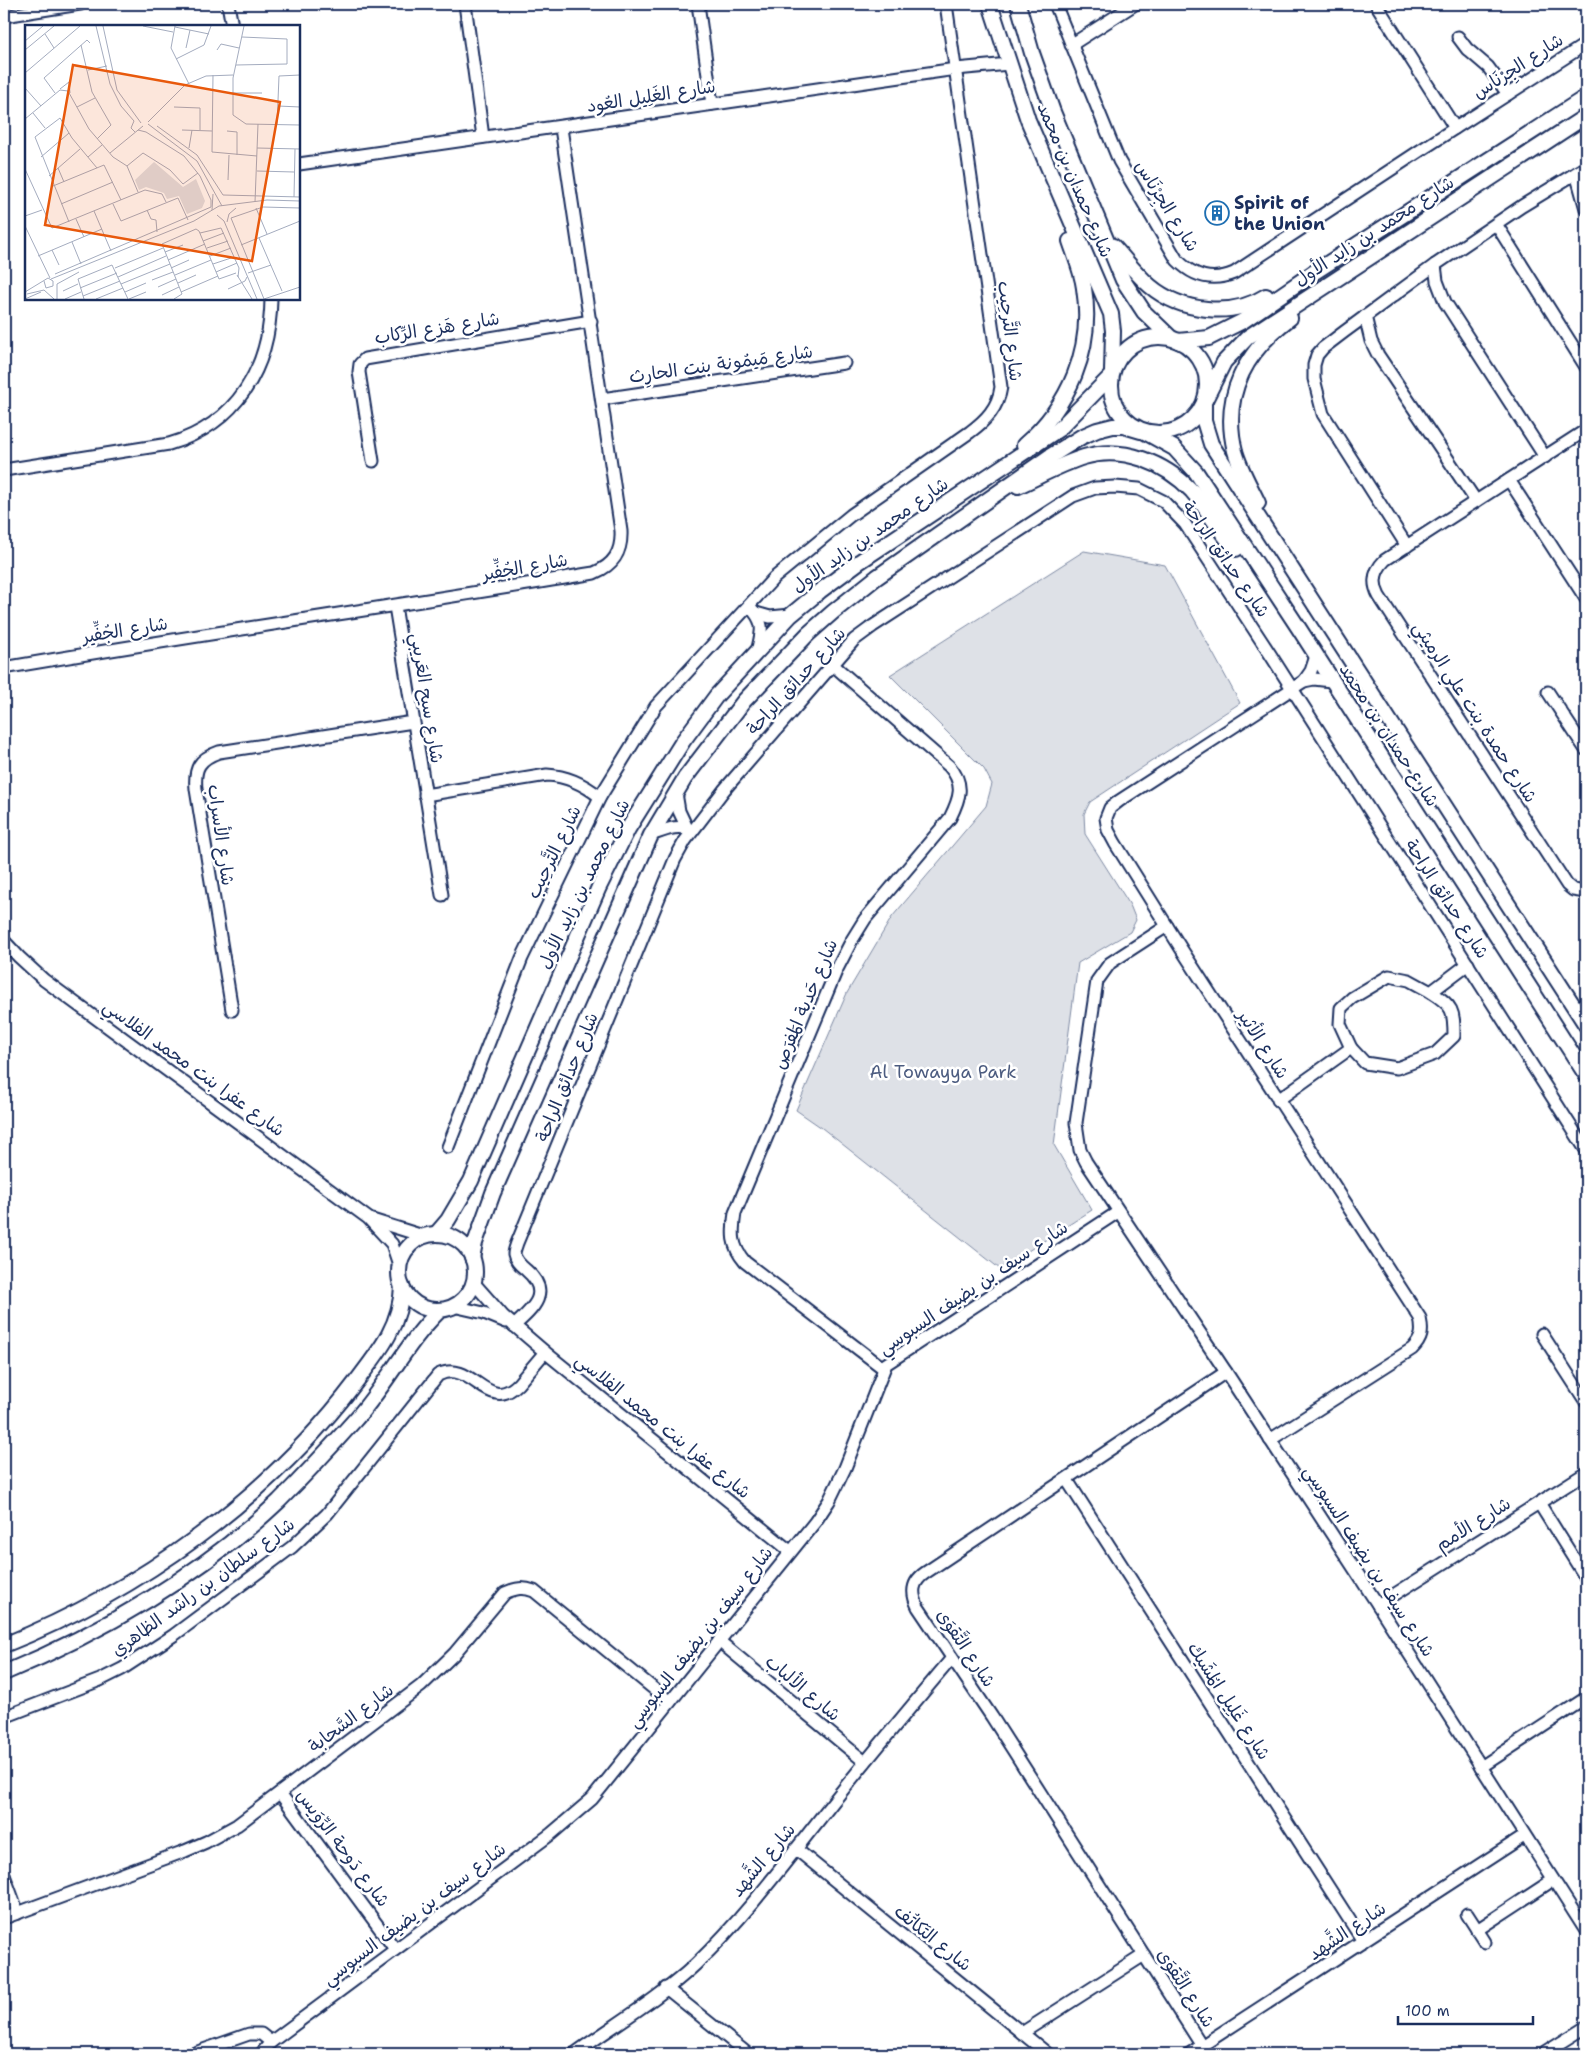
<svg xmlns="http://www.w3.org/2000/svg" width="1590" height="2058" font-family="'Shantell Sans','Playpen Sans Arabic',sans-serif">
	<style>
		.green { fill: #dee1e7; stroke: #7c88a2 }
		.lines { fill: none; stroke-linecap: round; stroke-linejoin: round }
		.minor-casing { stroke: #1b2f5e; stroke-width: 15 }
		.major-casing { stroke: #1b2f5e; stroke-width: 18 }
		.minor { stroke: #fff; stroke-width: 11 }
		.major { stroke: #fff; stroke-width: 14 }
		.labels { text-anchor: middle; stroke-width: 5; stroke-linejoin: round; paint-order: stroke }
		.street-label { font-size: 18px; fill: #1b2f5e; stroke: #fff }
		.poi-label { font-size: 18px; font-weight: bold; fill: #1b2f5e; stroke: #fff; text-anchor: start }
		.park-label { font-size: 18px; fill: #4c5c80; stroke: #fff }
		.inset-road { fill: none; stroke: #a4acbf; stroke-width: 1 }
		.view { fill: #e8590c; fill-opacity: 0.15; stroke: #e8590c; stroke-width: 2.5 }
		.inset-edge { fill: none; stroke: #1b2f5e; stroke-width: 2.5 }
	</style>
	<rect width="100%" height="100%" fill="#fff"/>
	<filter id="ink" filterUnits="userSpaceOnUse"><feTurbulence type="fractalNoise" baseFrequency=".02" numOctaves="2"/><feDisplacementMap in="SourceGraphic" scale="10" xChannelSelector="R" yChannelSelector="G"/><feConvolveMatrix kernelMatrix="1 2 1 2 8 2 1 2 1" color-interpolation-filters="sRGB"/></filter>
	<g filter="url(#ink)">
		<path class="green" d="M1084,551l81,14 75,138 -150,99 -6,12 1,20 45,71 6,15 -6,12 -52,31 -24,182 38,65 -92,59 -178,-141 -26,-18 51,-117 45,-76 94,-111 6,-22 -8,-15 -94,-94z"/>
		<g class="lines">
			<g class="minor-casing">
				<g id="minor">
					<path d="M228,4l4,22"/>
					<path d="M465,4l18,133"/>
					<path d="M698,4l14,100"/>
					<path d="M1055,4l64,157 58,99c17,17 35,22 57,13l187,-123 165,-106"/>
					<path d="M1376,4l79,124"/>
					<path d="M4,16l76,-12"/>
					<path d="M1458,37l9,12 21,18 20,27"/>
					<path d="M1071,45l64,-41"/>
					<path d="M299,164c219,-31 438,-64 657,-95l53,-5"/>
					<path d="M1576,173l10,36"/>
					<path d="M1496,224l90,143"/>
					<path d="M1435,265l2,16 8,21 100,155"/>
					<path d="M1365,316l6,25 7,14 98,146"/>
					<path d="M602,399l242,-36"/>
					<path d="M1586,430l-201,130c-11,11 -13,23 -6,36l188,289 6,5 13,2"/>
					<path d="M373,461l-14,-89 1,-8 5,-5 226,-38"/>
					<path d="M4,470l165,-26c68,-20 101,-76 102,-145"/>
					<path d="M1509,480l77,119"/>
					<path d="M1407,546l-84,-132 -9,-35v-14l3,-10 6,-7 21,-16 91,-67 87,-59 64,-39"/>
					<path d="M395,606l47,289"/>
					<path d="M749,606c17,17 13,25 8,46"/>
					<path d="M756,613l14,4 21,-2"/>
					<path d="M832,664l117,102c16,18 11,32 1,52l-85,101 -13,21 -15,29 -102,244c-3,20 -4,33 10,49l138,106"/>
					<path d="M4,668c196,-34 394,-62 590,-95 20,-8 28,-21 27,-42l-60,-403"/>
					<path d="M1304,681l7,-10 5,-15"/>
					<path d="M1548,692l38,58"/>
					<path d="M676,793l3,18 8,17"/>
					<path d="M425,795l122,-20c21,1 37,9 53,22"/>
					<path d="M651,835c14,-5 28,-12 41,-4"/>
					<path d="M1167,926l-57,37 -13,18 -21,142 4,27 6,12 140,210 152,233 208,326"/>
					<path d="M4,941l15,16 25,23 324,238 24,26 7,21"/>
					<path d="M232,1010l-36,-221c-2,-21 3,-30 23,-37l194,-30"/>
					<path d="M1351,1048l14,15 32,5 38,-14 19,-18c0,-26 -1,-30 -23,-44"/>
					<path d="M1278,1100l73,-52 -11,-24 1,-16 11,-10 37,-22 20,4 22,12 37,-28"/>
					<path d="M448,1147l74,-189 78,-161 56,-91 118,-128 77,-63 119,-83c16,-12 28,-24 31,-45l-55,-383"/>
					<path d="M372,1220l51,16"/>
					<path d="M473,1282l30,34 42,36 245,199"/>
					<path d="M453,1306l31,7 22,9"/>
					<path d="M514,1326c20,-18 38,-34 12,-56 -5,-4 -11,-10 -12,-16 0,-3 2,-8 3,-11l158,-384 10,-18 39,-51 130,-150 19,-14 200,-130 22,-8 20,-1 24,2 24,12 22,23 85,130 316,496"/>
					<path d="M1542,1334l44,68"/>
					<path d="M1270,1440l142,-91c10,-10 11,-17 8,-31l-238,-368 -67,-107 -7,-13 -2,-12 4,-10 9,-7 185,-120 10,-2 17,2"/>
					<path d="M1067,1480l296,461"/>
					<path d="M1539,1503l47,75"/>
					<path d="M1378,1605l208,-132"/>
					<path d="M719,1641l146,121"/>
					<path d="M4,1717l96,-37 22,-11 52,-34 118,-88 35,-33 111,-139c35,-17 49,40 80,9l27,-32"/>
					<path d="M1481,1767l105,-69"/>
					<path d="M280,1793l115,156"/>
					<path d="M796,1849l252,205"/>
					<path d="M4,1875l14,38"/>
					<path d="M1467,1914l18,28"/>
					<path d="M4,1918l181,-67 21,-9 31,-17 184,-139 33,-32 51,-61c11,-5 18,-6 29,-2l136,111"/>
					<path d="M1477,1930l76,-50"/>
					<path d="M666,1988l82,66"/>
					<path d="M1022,2033l122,-78"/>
					<path d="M1202,2046l-210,-329 -74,-110c-7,-14 -6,-25 7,-34l301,-201"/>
					<path d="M192,2054l57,-20h12l10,8"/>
					<path d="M261,2054l10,-12 280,-208 41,-35 223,-277 14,-21 16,-33 41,-104 232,-152"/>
					<path d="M574,2054c40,-29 86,-56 122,-90 48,-46 89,-101 130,-153 41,-52 83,-102 126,-153"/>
					<path d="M1189,2054l335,-218"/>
					<path d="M1543,2054l43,-27"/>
				</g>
			</g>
			<g class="major-casing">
				<g id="major">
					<path d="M990,4l38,116 83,194 2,17 -1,41"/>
					<path d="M1018,4l14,49 21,59 70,168 21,32 27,26"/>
					<path d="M1113,246c12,13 23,28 37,40 31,26 82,32 116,10"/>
					<circle cx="1159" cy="385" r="48"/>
					<path d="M1178,341l31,-3 34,-17 70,-48 273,-176"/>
					<path d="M1205,400l19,-38 24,-25 338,-221"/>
					<path d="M1204,404v17l7,23 375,581"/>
					<path d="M1145,432l29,16 22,24 102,155 288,448"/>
					<path d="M1024,445c45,-39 70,-96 60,-157 -2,-16 -9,-32 -14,-47"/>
					<path d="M1018,486c22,-10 43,-22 66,-29 39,-12 81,6 108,34 16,18 27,41 44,58"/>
					<path d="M1258,503c-8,-17 -18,-34 -23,-52 -14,-56 11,-100 55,-133"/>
					<path d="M436,1234l12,-14 23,-39 128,-294 29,-58 55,-88 34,-46 74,-80 29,-24 39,-29 200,-133 52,-53"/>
					<circle cx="437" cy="1272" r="38"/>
					<path d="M472,1258l3,-15 18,-50 158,-358 34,-57 59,-77 64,-67 25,-22 44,-35 172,-120 32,-20 16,-7 16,-4h11l17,5"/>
					<path d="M4,1645c135,-54 263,-146 351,-262 23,-30 46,-57 47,-97"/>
					<path d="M4,1673c97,-40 198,-99 275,-172 26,-26 51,-53 75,-80 32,-35 52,-78 86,-111"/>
				</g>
			</g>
			<use href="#minor" class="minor"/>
			<use href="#major" class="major"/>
		</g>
	</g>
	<defs>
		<g id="building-ring" transform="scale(1.25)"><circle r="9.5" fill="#fff" stroke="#1f6fb2" stroke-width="1.5"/><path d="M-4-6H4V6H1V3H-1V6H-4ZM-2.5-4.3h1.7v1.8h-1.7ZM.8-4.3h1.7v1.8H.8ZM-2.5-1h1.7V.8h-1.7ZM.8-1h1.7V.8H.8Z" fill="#1f6fb2"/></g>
	</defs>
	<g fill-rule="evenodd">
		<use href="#building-ring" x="1217" y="213"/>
	</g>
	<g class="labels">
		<g class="street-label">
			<text transform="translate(1518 66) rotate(-33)" y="6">شارع الجِرْنَاس</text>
			<text transform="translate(651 96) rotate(-9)" y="6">شارع الغَلِيل العُود</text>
			<text transform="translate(1075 180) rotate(67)" y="6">شارع حمدان بن محمد</text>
			<text transform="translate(1167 206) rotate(58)" y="6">شارع الجِرْنَاس</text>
			<text transform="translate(1374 231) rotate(-33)" y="6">شارع محمد بن زايد الأول</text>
			<text transform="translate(437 328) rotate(-9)" y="6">شارع هَزع الرِّكاب</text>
			<text transform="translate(1010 331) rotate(83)" y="6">شارع التَّرحِيب</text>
			<text transform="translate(721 364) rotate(-8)" y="6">شارع مَيمُونة بنت الحارِث</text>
			<text transform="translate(870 535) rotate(-35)" y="6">شارع محمد بن زايد الأول</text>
			<text transform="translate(1226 559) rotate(55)" y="6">شارع حدائق الراحة</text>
			<text transform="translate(525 567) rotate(-10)" y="6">شارع الجُفِّير</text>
			<text transform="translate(125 630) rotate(-9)" y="6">شارع الجُفِّير</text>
			<text transform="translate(796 681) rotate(-48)" y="6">شارع حدائق الراحة</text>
			<text transform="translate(427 698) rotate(81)" y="6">شارع سيح العَريبي</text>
			<text transform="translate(1475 712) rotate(57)" y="6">شارع حمدة بنت علي الرميثي</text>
			<text transform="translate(1389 735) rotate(57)" y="6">شارع حمدان بن محمد</text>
			<text transform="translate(221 835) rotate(82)" y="6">شارع الأسراب</text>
			<text transform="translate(554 852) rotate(-64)" y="6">شارع التَّرحِيب</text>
			<text transform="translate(584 884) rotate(-64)" y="6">شارع محمد بن زايد الأول</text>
			<text transform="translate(1447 899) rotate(57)" y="6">شارع حدائق الراحة</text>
			<text transform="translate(805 1004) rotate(-67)" y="6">شارع حَدبة المَفرَص</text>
			<text transform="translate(1263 1044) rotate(57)" y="6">شارع الأثير</text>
			<text transform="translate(194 1068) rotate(36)" y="6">شارع عفرا بنت محمد الفلاسي</text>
			<text transform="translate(567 1077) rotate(-68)" y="6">شارع حدائق الراحة</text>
			<text transform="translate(973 1288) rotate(-34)" y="6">شارع سيف بن يضيف السبوسي</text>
			<text transform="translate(663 1426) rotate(39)" y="6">شارع عفرا بنت محمد الفلاسي</text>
			<text transform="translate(1473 1524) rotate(-32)" y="6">شارع الأمم</text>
			<text transform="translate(1369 1561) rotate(57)" y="6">شارع سيف بن يضيف السبوسي</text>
			<text transform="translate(203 1587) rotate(-36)" y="6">شارع سلطان بن راشد الظاهري</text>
			<text transform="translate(700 1637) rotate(-52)" y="6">شارع سيف بن يضيف السبوسي</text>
			<text transform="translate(966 1648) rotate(56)" y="6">شارع التَّقوَى</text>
			<text transform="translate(803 1688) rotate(40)" y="6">شارع الألباب</text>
			<text transform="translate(1229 1701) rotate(57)" y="6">شارع غَلِيل المُشَيك</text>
			<text transform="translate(351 1718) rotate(-37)" y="6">شارع السَّحابة</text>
			<text transform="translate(343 1848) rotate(53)" y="6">شارع دَوحة الرِّوَيس</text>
			<text transform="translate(763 1860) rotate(-50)" y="6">شارع الشَّهد</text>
			<text transform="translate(414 1914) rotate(-37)" y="6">شارع سيف بن يضيف السبوسي</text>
			<text transform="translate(1347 1931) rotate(-34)" y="6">شارع الشَّهد</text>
			<text transform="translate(933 1938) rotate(39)" y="6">شارع التَكاتُف</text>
			<text transform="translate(1186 1988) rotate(57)" y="6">شارع التَّقوَى</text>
		</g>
		<g class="poi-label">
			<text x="1234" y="209">Spirit of<tspan x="1234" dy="21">the Union</tspan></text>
		</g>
		<g class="park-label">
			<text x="943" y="1078">Al Towayya Park</text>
		</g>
	</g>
	<g transform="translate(25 25)">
		<rect width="275" height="275" fill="#fff"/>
		<path d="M129,137l29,25 13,-8 9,22 -3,7 -15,6 -8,-18 -12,3 -3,-6 -18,-6 -7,3 -4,-10z" fill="#dee1e7"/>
		<path class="inset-road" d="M71,1l14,58 11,22 13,15 -3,7 4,4M78,1l14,64 24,33M118,1l30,6M150,1l-4,22 18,36M219,1l-11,52v37l13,9 54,1M150,2l34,7M20,9l9,14M0,16l18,-15M56,20l11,47 19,33 -14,14M161,23l4,-18M0,25l29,-24M192,25l4,-6 18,4M151,34l28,-14 7,-19M211,40l51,-1v-25l-45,-2M63,45l19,-4M0,48l55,-47M188,50l-1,77 45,4M0,63l16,18M35,64l9,-7 1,11M30,68l-11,-15 43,-38 3,3M207,68h30M253,81l22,1M52,82l18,-9M149,82l26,1v22M8,88l12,15M0,94l35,-29 8,1 21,38 24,28 14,9 11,26M123,97l37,-37 21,-9 27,-1M123,99l49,37 25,45M252,100l2,-49 21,-1M132,101l40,29 26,40 77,2M157,105l30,1M202,106l10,1v23M164,123l3,-18M232,123l43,1M85,128l33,-27M16,132l28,-24M63,132l14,-12M102,141l16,-13 27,17 13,14 15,-11M33,143l6,14M0,144l27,59 93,-38 17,4 4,8M232,146l37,1M24,151l31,-27M203,155l1,-25M28,161l51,-21 17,35M269,172l1,-48M230,177l3,-78M36,179l52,-22M88,179l8,17 57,-23 10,22M231,183l11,26M122,185l4,9 5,1 1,12M187,185l1,-16M69,186l17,40M192,190l7,6 33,78M0,191l17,-6M51,194l8,18M44,197l-34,-85 25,-19 12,20 25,30M202,197l2,-8 7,-6M0,201l25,52M175,208l21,-5 18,40 -1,9M234,213l23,53M178,216l21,-8M47,217l9,22M216,220l59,-24M182,223l21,-7M27,225l7,15M140,227l18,-7M13,231l64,-27M185,231l21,-8M143,235l37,-16M188,239l21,-7M90,243l48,-20M146,243l18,-8M191,247l21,-9M223,248l23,-8M30,249l156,-67v-7l-11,-24 -16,-20 -38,-24 -8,-2M150,250l36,-15M212,250l15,24M93,252l48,-21M26,254l143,-58 25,-15 48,-6 33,1M127,255l21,-8M153,258l18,-8M96,259l49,-20M133,262l18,-8M55,263l37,-15M203,264l17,-8 2,-4M38,266l15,-7M0,267l23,-14 5,3v5l-7,2 -2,-7M100,267l21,-9M156,267l37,-16M2,269l17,-4 10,9M137,270l17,-8M58,271l37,-15M0,274l16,-7M32,274v-15l22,-12M40,274l16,-7M59,274l-6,-20 34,-14 16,34M71,274l27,-11M104,274l17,-7M149,274l8,-5 -20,-50 34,-15 3,2 20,48 17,-6M239,274l-33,-81 32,-11 37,1M239,274l36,-12"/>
		<path class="view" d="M48,40l207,37 -28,159 -207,-36z"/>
		<rect width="275" height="275" class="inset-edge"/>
	</g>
	<rect width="1590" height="2058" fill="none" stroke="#fff" stroke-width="20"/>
	<rect x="10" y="10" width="1570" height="2038" fill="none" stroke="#1b2f5e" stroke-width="2" filter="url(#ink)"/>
	<path d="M1398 2016v8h135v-8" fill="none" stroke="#1b2f5e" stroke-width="2.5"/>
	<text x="1405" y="2016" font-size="15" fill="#1b2f5e" stroke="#ffffff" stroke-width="4" paint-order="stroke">100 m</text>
</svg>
